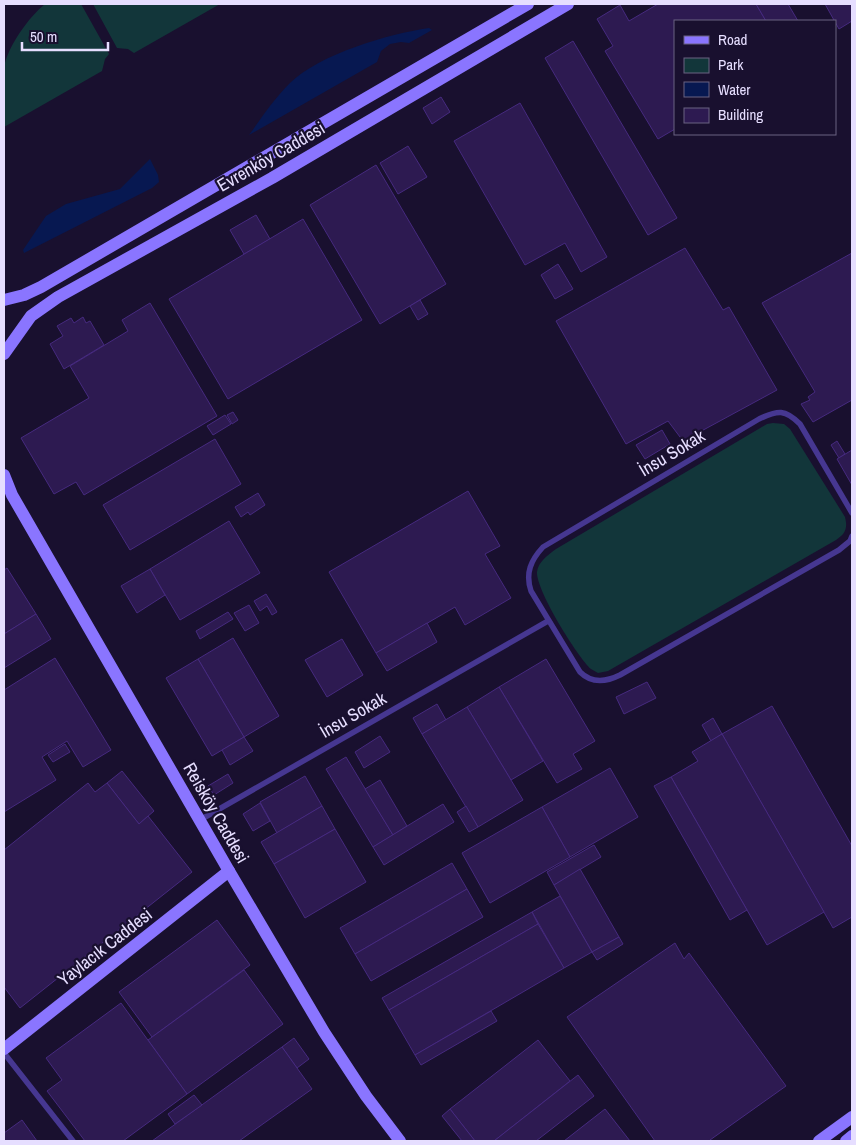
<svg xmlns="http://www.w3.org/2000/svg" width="856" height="1145" font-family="'Archivo Narrow',sans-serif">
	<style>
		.green { fill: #12363a }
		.water { fill: #071851 }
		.building { fill: #2d1a51; stroke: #462a7f }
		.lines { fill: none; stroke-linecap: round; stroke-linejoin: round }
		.lane { stroke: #463791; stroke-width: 5.5 }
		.secondary { stroke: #8a75ff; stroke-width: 12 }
		.labels { text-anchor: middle; stroke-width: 4.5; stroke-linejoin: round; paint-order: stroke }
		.street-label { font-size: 18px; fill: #e6deff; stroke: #19102f }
	</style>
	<rect width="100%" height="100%" fill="#19102f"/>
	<g class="green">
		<path d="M45,4h36l28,50 -4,5 -3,12 -98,56c0,-17 -3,-43 0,-59 3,-21 25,-51 41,-64z"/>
		<path d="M93,4h127l-86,49 -6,-4 -11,-1z"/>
		<path d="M773,423l11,1 6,5 55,88c3,12 0,17 -9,23l-228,131 -10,2 -7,-4c-14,-13 -55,-79 -54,-97 1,-10 11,-17 19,-23l211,-125z"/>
	</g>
	<g class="water">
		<path d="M429,28l3,2 -23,13 -8,-1 -11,2 -9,7 -4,11 -128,73c13,-18 25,-36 41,-52 30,-29 98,-49 139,-55z"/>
		<path d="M150,159l8,16 1,7 -7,6 -128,65 -1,-3 23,-34 20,-12 54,-15z"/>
	</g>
	<g class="building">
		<path d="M658,4h98l10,17h-91v108l-17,10 -53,-88 8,-5 -16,-27 23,-14 9,16z"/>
		<path d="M756,4h32l10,17h-32z"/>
		<path d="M825,4h27v17l-13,8z"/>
		<path d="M573,41l104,177 -29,17 -103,-177z"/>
		<path d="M441,97l9,15 -18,12 -9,-16z"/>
		<path d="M520,103l87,154 -26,15 -16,-29 -40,22 -71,-124z"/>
		<path d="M408,146l19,31 -29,17 -18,-31z"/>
		<path d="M376,165l70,119 -66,40 -70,-119z"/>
		<path d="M256,215l14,24 -26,15 -14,-24z"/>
		<path d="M303,219l59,101 -134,79 -59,-100z"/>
		<path d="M685,248l38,62 6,-3 48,83 -94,51 -15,-20 -42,23 -70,-123z"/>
		<path d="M852,253v147l-39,22 -12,-18 9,-4 -2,-3 7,-5 -53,-89z"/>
		<path d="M558,264l15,25 -18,10 -14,-24z"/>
		<path d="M420,300l8,14 -10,6 -8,-14z"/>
		<path d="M150,303l67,113 -133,79 -8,-13 -22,12 -33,-56 68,-40 -19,-32 58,-35 -6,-11z"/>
		<path d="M83,317l3,6 4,-2 14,24 -40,24 -14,-25 13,-8 -6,-10 14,-8 3,5z"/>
		<path d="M233,412l5,8 -6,4 -5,-9z"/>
		<path d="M225,415l6,9 -18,11 -6,-9z"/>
		<path d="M662,430l8,14 -25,15 -9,-14z"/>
		<path d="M215,439l26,45 -111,66 -27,-45z"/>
		<path d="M837,441l8,13 -6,4 -8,-13z"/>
		<path d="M852,450v35l-15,-26z"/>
		<path d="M468,491l32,55 -15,8 26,44 -46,27 -10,-18 -79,46 -47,-81z"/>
		<path d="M258,493l7,12 -15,10 -2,-3 -7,5 -6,-10z"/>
		<path d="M229,521l31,52 -80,47 -30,-51z"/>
		<path d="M7,568l29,46 -32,20v-64z"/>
		<path d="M150,569l15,26 -28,18 -16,-27z"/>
		<path d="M266,594l11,18 -5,3 -5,-9 -7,5 -6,-10z"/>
		<path d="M249,605l10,18 -14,8 -11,-18z"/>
		<path d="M228,612l5,7 -33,20 -4,-8z"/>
		<path d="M36,614l15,25 -47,29v-34z"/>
		<path d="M427,623l10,19 -50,29 -11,-18z"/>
		<path d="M233,638l46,78 -35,21 -46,-78z"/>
		<path d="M342,639l21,36 -36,22 -22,-37z"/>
		<path d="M55,658l56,92 -28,17 -16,-26 -25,16 14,23 -52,32v-122z"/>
		<path d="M198,659l46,78 -32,19 -46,-78z"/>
		<path d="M546,659l49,82 -22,13 9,15 -25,14 -58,-96z"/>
		<path d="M647,682l9,16 -32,16 -8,-17z"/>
		<path d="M499,687l44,74 -32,19 -44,-73z"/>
		<path d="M437,704l9,16 -24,14 -9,-16z"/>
		<path d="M772,706l80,140v71l-19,11 -111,-194z"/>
		<path d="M467,707l56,93 -45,27 -56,-93z"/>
		<path d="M713,718l9,16 -11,7 -9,-16z"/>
		<path d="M722,734l102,178 -57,33 -96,-168 27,-16 -6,-9z"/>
		<path d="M380,736l10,16 -26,16 -9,-16z"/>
		<path d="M244,737l9,14 -23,14 -8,-15z"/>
		<path d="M65,744l5,8 -17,10 -5,-7z"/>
		<path d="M346,757l47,78 -20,12 -47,-78z"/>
		<path d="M610,768l28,49 -68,40 -28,-50z"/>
		<path d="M122,771l32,40 -15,13 -32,-41z"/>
		<path d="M228,774l5,9 -19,12 -6,-9z"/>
		<path d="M305,776l17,30 -45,27 -17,-31z"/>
		<path d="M671,777l76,133 -17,10 -76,-134z"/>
		<path d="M380,780l27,46 -14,9 -28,-46z"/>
		<path d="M88,783l7,9 12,-9 32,41 9,-8 44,56 -172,136 -16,-21v-137z"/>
		<path d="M260,803l10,18 -17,10 -10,-17z"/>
		<path d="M443,804l11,18 -70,43 -11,-18z"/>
		<path d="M322,806l13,23 -61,35 -13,-22z"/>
		<path d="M466,806l12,21 -9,5 -12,-20z"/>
		<path d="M542,807l28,50 -80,46 -28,-50z"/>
		<path d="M335,829l31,53 -61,36 -31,-54z"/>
		<path d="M594,845l7,12 -47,28 -7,-13z"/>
		<path d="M452,863l15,26 -112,65 -15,-26z"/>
		<path d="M580,869l39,68 -27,15 -38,-67z"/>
		<path d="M467,889l16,28 -112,64 -16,-27z"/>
		<path d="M560,896l32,56 -28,16 -32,-56z"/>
		<path d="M532,912l6,12 -149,86 -7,-12z"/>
		<path d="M217,920l33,45 -98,72 -33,-45z"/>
		<path d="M538,924l26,44 -149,87 -26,-45z"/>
		<path d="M619,937l4,7 -26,16 -5,-8z"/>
		<path d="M675,943l9,16 5,-6 97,133 -76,54 1,1h-56l-88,-124z"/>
		<path d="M244,970l39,54 -96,70 -39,-54z"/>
		<path d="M121,1003l66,91 -64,47h-38l-38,-50 15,-11 -16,-22z"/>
		<path d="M491,1011l6,10 -76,44 -6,-10z"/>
		<path d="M294,1038l15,21 -12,9 -15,-21z"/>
		<path d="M538,1040l32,41 -76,60h-19l-25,-32z"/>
		<path d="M282,1047l30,42 -73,52h-87z"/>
		<path d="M578,1075l16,21 -58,45h-42z"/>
		<path d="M194,1095l8,10 -27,19 -7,-10z"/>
		<path d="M450,1109l25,32h-13l-20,-25z"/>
		<path d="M605,1109l25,32h-66z"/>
		<path d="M22,1120l15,21h-33v-8z"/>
	</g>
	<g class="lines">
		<g class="lane">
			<path d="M852,513l-52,-89c-15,-15 -22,-14 -41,-5l-216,128c-12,13 -18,26 -12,44l49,81c12,12 26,10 40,3l219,-125 11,-9 2,-5"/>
			<path d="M200,820l348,-199"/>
			<path d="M4,1053l69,88"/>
		</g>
		<g class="secondary">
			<path d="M4,300l20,-5 17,-8 487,-283"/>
			<path d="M4,354l27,-38 27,-19 214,-119 296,-174"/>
			<path d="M4,475l8,20 217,376 95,161 42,64 34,45"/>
			<path d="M4,1049l225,-178"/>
			<path d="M819,1141l33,-24"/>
			<path d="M846,1141l6,-5"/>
		</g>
	</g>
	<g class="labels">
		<g class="street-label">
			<text transform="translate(271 157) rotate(-30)" y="6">Evrenköy Caddesi</text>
			<text transform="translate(672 453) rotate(-31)" y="6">İnsu Sokak</text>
			<text transform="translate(353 715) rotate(-30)" y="6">İnsu Sokak</text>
			<text transform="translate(216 813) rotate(60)" y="6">Reisköy Caddesi</text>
			<text transform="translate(105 947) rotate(-38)" y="6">Yaylacık Caddesi</text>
		</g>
	</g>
	<rect width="856" height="1145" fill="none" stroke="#e6deff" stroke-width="10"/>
	<rect x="674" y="20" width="162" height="115" fill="#19102f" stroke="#6b6282"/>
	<rect x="684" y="36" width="25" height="8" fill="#8a75ff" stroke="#6b6282"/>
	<text x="718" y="45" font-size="15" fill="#e6deff">Road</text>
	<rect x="684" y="58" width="25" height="15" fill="#12363a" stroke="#6b6282"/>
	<text x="718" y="70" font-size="15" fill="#e6deff">Park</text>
	<rect x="684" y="82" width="25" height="15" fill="#071851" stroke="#6b6282"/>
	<text x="718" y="95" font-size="15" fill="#e6deff">Water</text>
	<rect x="684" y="108" width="25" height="15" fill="#2d1a51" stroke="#6b6282"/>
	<text x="718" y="120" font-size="15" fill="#e6deff">Building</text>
	<path d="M22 42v8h86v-8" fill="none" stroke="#e6deff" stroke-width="2.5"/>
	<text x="30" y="42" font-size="15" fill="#e6deff" stroke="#19102f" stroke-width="4" paint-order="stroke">50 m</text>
</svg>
